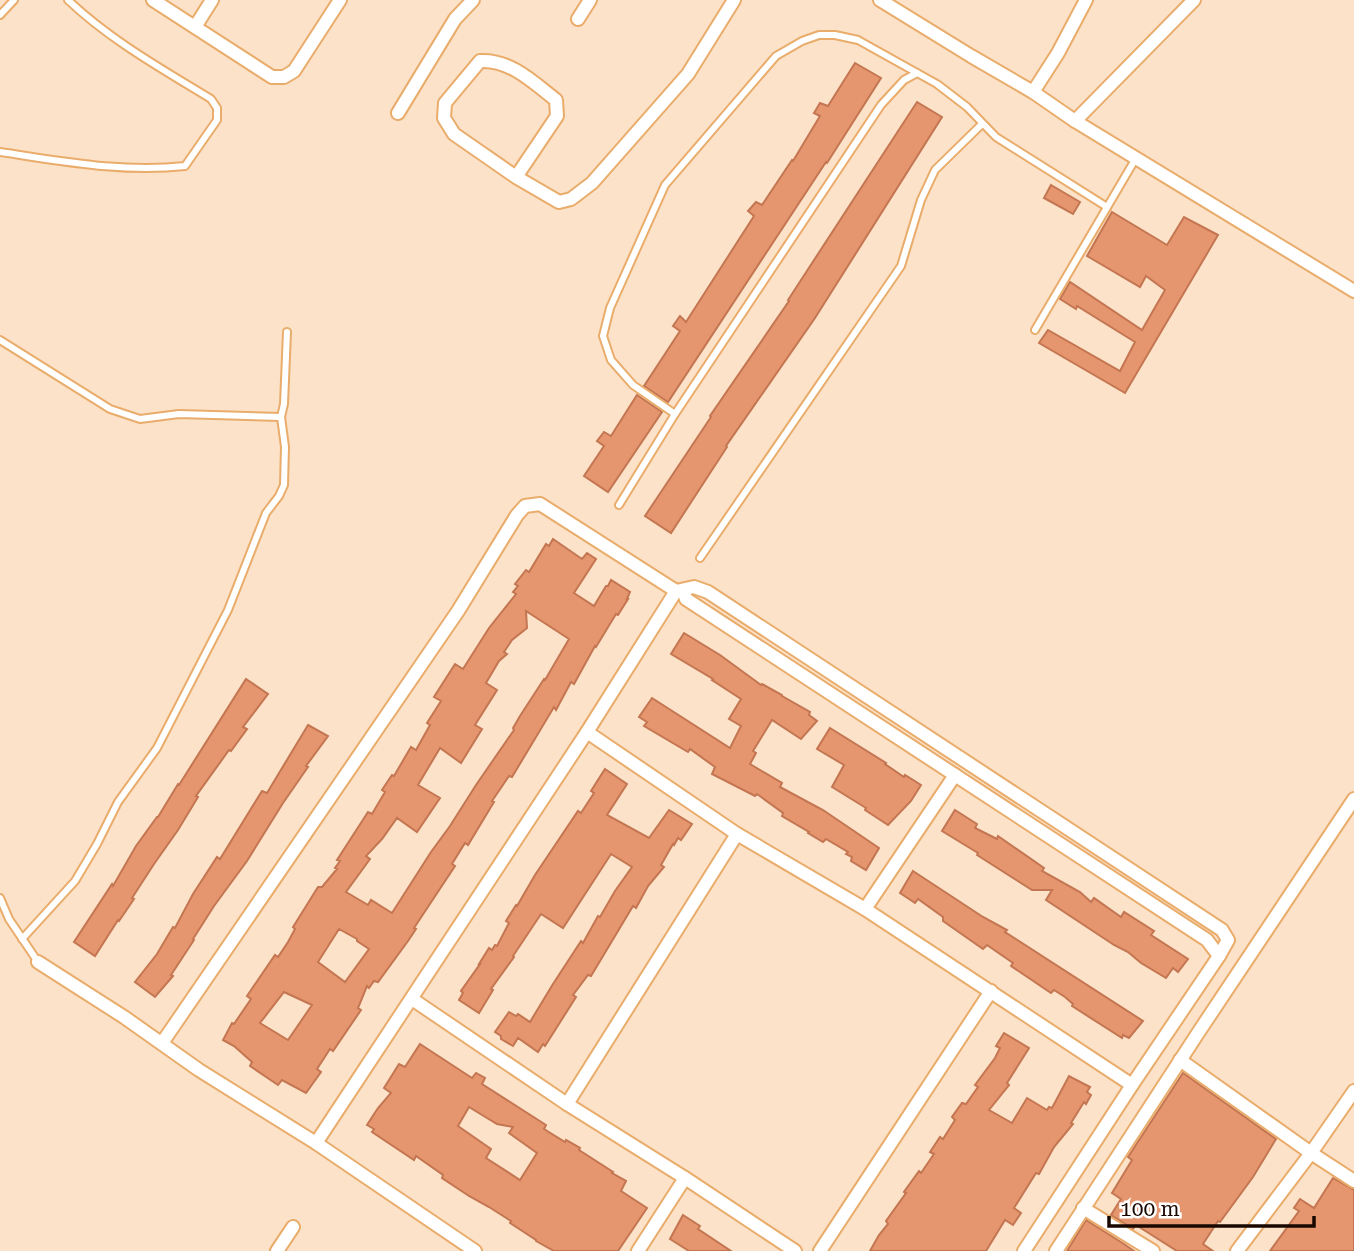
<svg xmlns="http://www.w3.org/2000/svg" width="1354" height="1251" font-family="'Roboto Serif',serif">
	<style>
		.building { fill: #e5966f; stroke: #c37651; stroke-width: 2; fill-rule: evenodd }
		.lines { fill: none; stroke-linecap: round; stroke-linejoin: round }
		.service-casing { stroke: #e9ac6b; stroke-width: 10 }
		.minor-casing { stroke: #e9ac6b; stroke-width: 16 }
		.service { stroke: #fff; stroke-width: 6 }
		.minor { stroke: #fff; stroke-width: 12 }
	</style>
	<rect width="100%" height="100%" fill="#fce2c9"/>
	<g class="building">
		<path d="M855,63l26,15 -54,85 -1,-1 -158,240 -24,-16 36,-55 -7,-5 7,-10 6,6 68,-106 -6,-5 8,-9 6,3 30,-45 1,1 27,-45 -6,-3 6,-10 8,3z"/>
		<path d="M917,102l25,15 -127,201 -89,128 1,1 -56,86 -26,-17 66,-99 -1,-1 79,-115 -1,-1z"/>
		<path d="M1051,185l29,17 -7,12 -29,-16z"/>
		<path d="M1112,212l55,33 17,-28 34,18 -93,158 -86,-50 9,-13 72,41 15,-29 -58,-36 -1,3 -16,-10 10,-17 72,48 23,-40 -19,-14 -6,11 -53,-31z"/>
		<path d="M637,395l25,17 -54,80 -24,-16 20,-30 -7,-5 7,-9 7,4z"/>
		<path d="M553,539l29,20 5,-6 9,6 -22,34 20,13 12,-20h2l3,-6 19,12 -3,7h1l-10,16 -2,-1 -20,33 -1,-1 -21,38 -3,-2 -15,28 -2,-3 -42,70 -3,-1 -17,25 2,1 -26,43 -3,-2 -13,21 3,2 -41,62 2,1 -8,12 -30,41 -4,-1 -5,7 -2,-2 -9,22 3,2 -28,41 -3,-2 -13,20 4,3 -15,21 -24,-13 -4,5 -28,-19 2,-4 -18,-16 -11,-6 9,-17 2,1 17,-25 -4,-3 28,-41 3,2 10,-15 7,-13 -2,-2 25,-40h4l15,-18 -2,-1 5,-7 -3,-1 31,-48 4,2 13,-22 -3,-2 10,-15 2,1 17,-29 5,3 14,-25 -3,-2 14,-22 -7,-4 21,-33 8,5 26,-41 27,-34 -3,-2 5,-6 -3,-2 11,-14 3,2 17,-28 3,2zM526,611l43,28 -24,41 -1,-1 -24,37 -7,12 1,2 -38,55 -26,41 -19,26 -39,61 -21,-13 -3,5 -22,-13 24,-33 -4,-3 16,-17 15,-21 20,14 23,-34 -22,-13 22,-37 21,15 21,-34 -7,-4 22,-35 -11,-7 13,-22 8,-7 -3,-2 8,-12 15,-12zM339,929l18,10v2l12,8 -24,33 -27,-20zM284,992l28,13 -24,35 -28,-17z"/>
		<path d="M684,633l36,22 41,30 1,-1 20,11v1l28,16 -1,3 8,6 -16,18 -29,-19 -19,31 3,2 -6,11 32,19 -2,4 43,23 56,38 -13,22 -15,-9 1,-4 -6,-3 2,-2 -22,-13 -3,3 -15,-9 1,-1 -27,-16 1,-3 -26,-19 -2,2 -43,-22 3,-7 -25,-18 -2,3 -44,-26 3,-4 -8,-5 13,-19 78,50 11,-22 -12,-7 12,-20 -29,-19 1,-1 -42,-25z"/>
		<path d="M246,679l22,15 -25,33 4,2 -16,22 -2,-1 -33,46 2,1 -20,33 -24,34 -22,34 2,1 -15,22 -1,-1 -23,36 -21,-14 38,-58 1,2 23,-40 21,-29h1l20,-33 1,1z"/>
		<path d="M308,725l20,11 -22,30 2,1 -25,36 -36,58 -33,45 -21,33 1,1 -23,35 2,1 -18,21 -20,-15 22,-28 16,-27 2,1 18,-34 24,-37 3,2 42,-68 5,2z"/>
		<path d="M830,728l56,35 -1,1 19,13 1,-2 16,10 -10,16 -23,24 -23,-15 1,-2 -34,-21 12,-22 -27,-16z"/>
		<path d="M605,769l22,15 -20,31 42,23 20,-28 23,14 -11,16 -3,-2 -4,7 -1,-1 -12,21 3,2 -16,19 -12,22 -3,-2 -42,70 -3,-1 -15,20 3,2 -31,49 -2,-2 -5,8 -20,-14 -5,8 -12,-7v-3l-6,-4 14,-20 7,4 2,-2 12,8 23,-38 28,-43 2,2 15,-27 2,1 15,-26 17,-24 -21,-13 -48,74 -22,-14 -28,42 1,1 -23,32 2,1 -14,23 -20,-13 4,-7 -2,-2 19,-27h-1l10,-16 3,2 3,-5 2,1 12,-23 -3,-2 10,-16 1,1 18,-31 43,-64 3,2 13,-20 -3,-2z"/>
		<path d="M955,810l22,14 -2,4 22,11 1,-3 46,32 -2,3 38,21 11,10 3,-4 27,19 3,-5 30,19 -3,4 37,24 -10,13 -5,-4 -7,10 -25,-15 -13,-11 -14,-7 -68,-45 6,-10h-20l-55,-35 1,-2 -36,-22z"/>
		<path d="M913,871l70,46 24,13 -2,2 138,89 -14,17 -6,-3 -1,3 -50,-32 1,-2 -8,-7 -11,-7 -3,3 -40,-27 2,-3 -26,-18 -4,4 -40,-28v-4l-25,-18 -3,4 -15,-10z"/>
		<path d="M1004,1033l25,15 -22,35 2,2 -20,25 23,13 15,-25 20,12 2,-3 3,1 17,-32 21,11 -3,5 4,3 -5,9 -2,-2 -13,21 2,1 -19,23 -15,27 -3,-1 -22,35 7,5 -8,12 -8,-5 -19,31h-116l9,-16 9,-11 -2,-3 20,-28 -2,-1 15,-21 2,2 13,-19 -4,-2 10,-15 3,2 12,-19 -3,-3 10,-14 4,1 12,-17 -3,-2 20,-27 5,-10 -4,-2z"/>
		<path d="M420,1044l52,34 4,-5 9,5 -3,6 64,41 -2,4 21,13 1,-2 14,8 -1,2 34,22 -1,1 14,8 -5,10 26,17 -29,43h-64l-18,-10v-1l-26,-17 1,-2 -22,-14 -20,-11 -27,-18 1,-3 -27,-19 -2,4 -42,-28 2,-3 -7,-4 11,-17 13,-15 -7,-5 15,-24 6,3zM469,1107l28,17 16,3 -4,6 28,20 -17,27 -34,-22 5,-9 -33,-23z"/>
		<path d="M1183,1073l93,66 -23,38 -33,45 -2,-1 -15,23 10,7h-36l-41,-26 -3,4 -22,-14 10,-16 -9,-6 20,-33 -4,-3z"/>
		<path d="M1333,1178l21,12v61h-84l29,-40 -5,-3 6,-9 14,9z"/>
		<path d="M683,1215l17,11 -2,3 33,22h-42l-19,-12z"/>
		<path d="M1086,1220l38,24 10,7h-67z"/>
	</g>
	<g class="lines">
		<g class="service-casing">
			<g id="service">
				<path d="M0,15l14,-15"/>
				<path d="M0,152c62,9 123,21 185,14l32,-46v-12l-6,-9c-49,-30 -101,-59 -143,-99"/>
				<path d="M1035,330l101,-172"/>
				<path d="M0,340l110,69 30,10 39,-5 102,3 3,-13 3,-72"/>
				<path d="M675,414l-42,-29 -22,-25 -8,-24 7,-28 55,-123 111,-129 26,-15 17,-6h16l23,5 79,44 30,23 29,30 111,70"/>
				<path d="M619,505l56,-91 206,-309 23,-25 13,-7"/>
				<path d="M700,558l201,-292 20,-66 14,-30 47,-46"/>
				<path d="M0,898l9,21 29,43"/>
				<path d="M22,939l53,-58 22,-37 21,-42 39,-54 71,-138 38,-97 13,-17 5,-11 1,-38 -4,-30"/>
			</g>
		</g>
		<g class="minor-casing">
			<g id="minor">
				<path d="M153,0l119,77h12l10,-6 46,-71"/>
				<path d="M880,0l91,56 62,36 42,29 279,170"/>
				<path d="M578,19l12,-19"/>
				<path d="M195,27l17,-27"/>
				<path d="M1033,92l25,-39 28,-53"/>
				<path d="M398,113l57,-94 18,-19"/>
				<path d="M1075,121l119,-121"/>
				<path d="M516,177l41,-61 -1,-16c-22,-17 -46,-41 -76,-39l-35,42 -1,15 10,16 62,43 43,25 12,-3 21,-16 96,-109 46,-74"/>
				<path d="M683,590l3,9 521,341 12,16"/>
				<path d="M587,732l150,102 128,75 267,176"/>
				<path d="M865,909l90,-134"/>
				<path d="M38,962l86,55 75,53 117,73 159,108"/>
				<path d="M412,999l155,105 118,74 110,73"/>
				<path d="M162,1043l296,-432 59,-96 8,-9 15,-2 136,87"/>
				<path d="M1180,1060l131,93 43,28"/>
				<path d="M567,1104l170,-270"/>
				<path d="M316,1143l271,-411 89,-141 18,-4 14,5 514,338 6,10 -9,16 -87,129 -108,166"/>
				<path d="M1083,1208l70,43"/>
				<path d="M277,1251l16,-24"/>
				<path d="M638,1251l47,-73"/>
				<path d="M820,1251l171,-260"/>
				<path d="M1056,1251l142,-218 156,-234"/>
				<path d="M1237,1251l74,-98 43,-62"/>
			</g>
		</g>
		<use href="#service" class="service"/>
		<use href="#minor" class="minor"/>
	</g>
	<path d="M1109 1216v10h205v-10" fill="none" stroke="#190800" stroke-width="3.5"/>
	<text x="1120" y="1216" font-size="21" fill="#190800" stroke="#ffffff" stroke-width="5" paint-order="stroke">100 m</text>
</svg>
